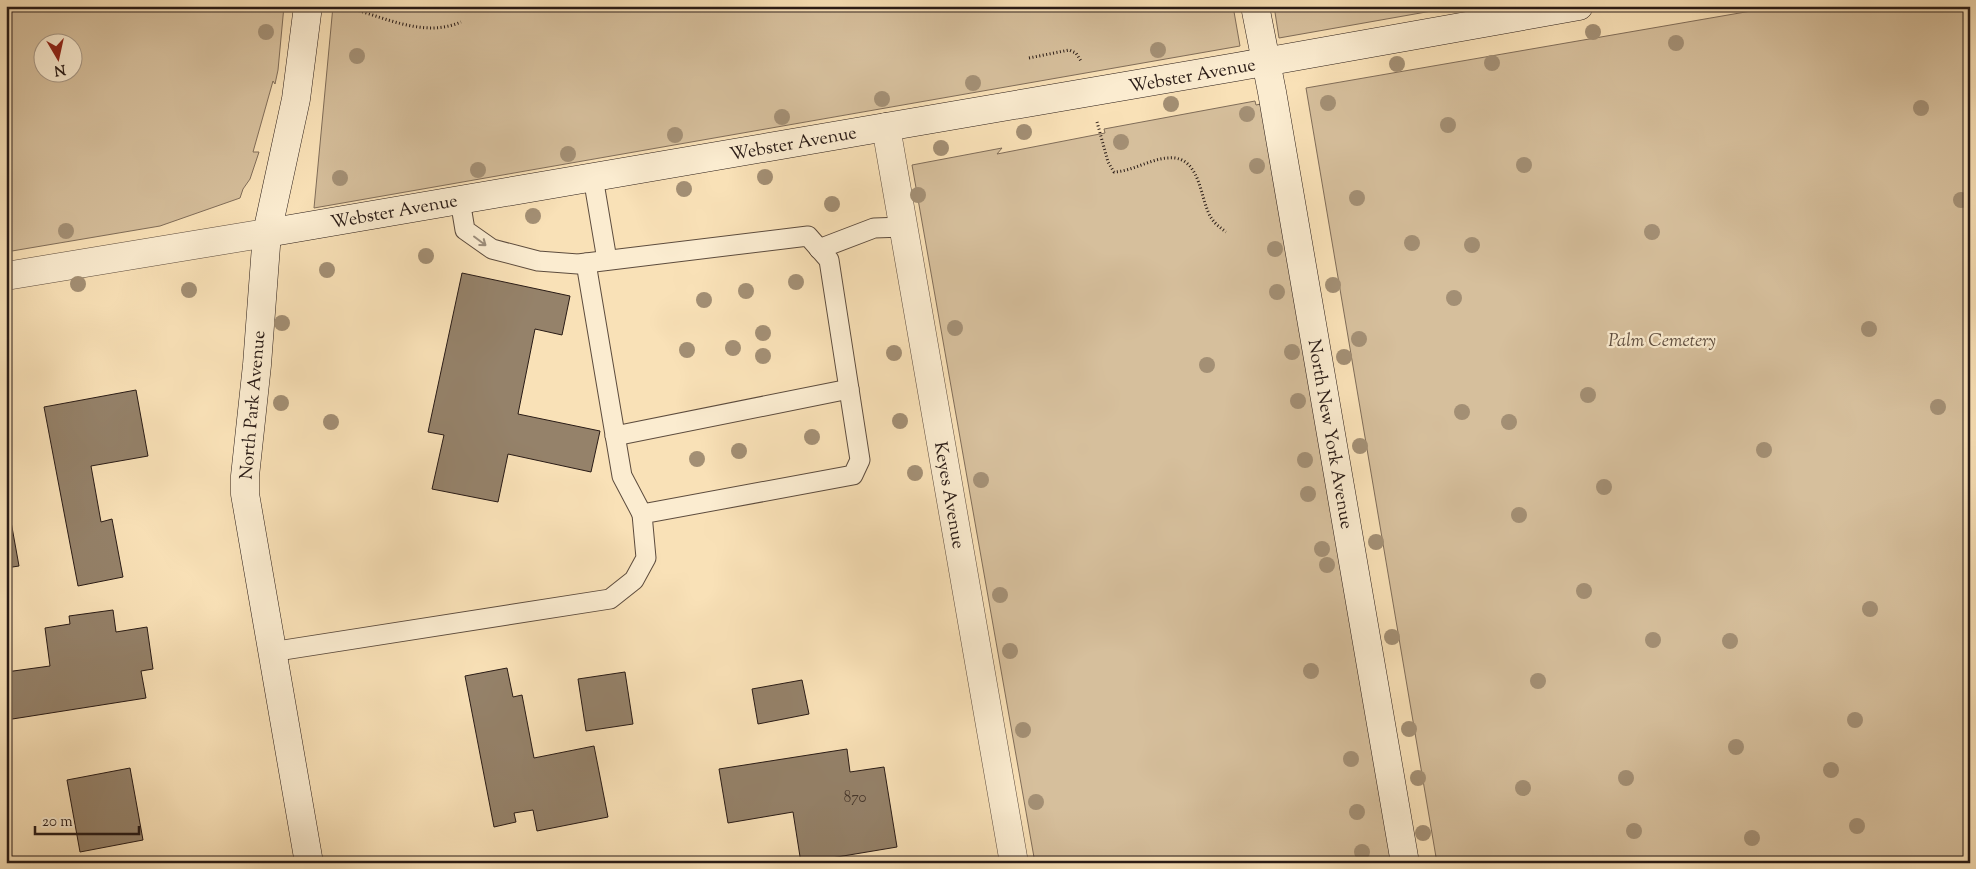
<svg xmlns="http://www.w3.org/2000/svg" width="1976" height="869" font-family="'Sorts Mill Goudy',serif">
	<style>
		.green { fill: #d6bf9c; stroke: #806d59; fill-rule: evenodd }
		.building { fill: #95826a; stroke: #291b16 }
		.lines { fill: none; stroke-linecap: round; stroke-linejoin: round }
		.lane-casing { stroke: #5d4c3e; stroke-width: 21 }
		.street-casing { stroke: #5d4c3e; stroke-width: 29 }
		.secondary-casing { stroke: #291b16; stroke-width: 29 }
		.path { stroke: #291b16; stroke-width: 3; stroke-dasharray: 1 2.5; stroke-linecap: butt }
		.lane { stroke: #fbecd0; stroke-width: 19 }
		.street { stroke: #fbecd0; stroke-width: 28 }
		.secondary { stroke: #fbecd0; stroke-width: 28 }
		.tree { fill: #a38f74 }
		.oneway { stroke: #9c8e7c }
		.labels { text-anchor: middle; stroke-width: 4.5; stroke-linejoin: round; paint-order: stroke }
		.number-label { font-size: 15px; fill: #44352b }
		.street-label { font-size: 18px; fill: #291b16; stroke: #fbecd0 }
		.park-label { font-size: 18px; font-style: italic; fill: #5d4c3e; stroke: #fbecd0 }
	</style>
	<rect width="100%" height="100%" fill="#f9e1b7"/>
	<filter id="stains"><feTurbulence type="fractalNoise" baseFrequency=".004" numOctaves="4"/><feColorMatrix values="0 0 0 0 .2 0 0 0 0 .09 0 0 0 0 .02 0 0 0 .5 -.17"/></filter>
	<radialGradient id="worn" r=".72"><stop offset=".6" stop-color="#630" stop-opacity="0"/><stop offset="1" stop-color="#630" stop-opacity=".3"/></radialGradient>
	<g class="green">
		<path d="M6,6h278l-6,64 -3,14 -2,-3 -20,71h6l-9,27 -7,10 -3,9 -80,28 -154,26zM42,42h30v30h-30z"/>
		<path d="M333,6h900l7,40 -926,162z"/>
		<path d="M1274,6h186l-181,32z"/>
		<path d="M1780,6h190v857h-533l-131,-775z"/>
		<path d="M1255,101l1,4 14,-3 125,761h-360l-123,-698 90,-17 -5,6 108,-21 -1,-4z"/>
	</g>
	<g class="building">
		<path d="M462,273l108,23 -8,39 -27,-6 -17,85 82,17 -9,41 -83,-18 -10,48 -66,-13 12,-54 -16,-3z"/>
		<path d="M136,390l12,66 -57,10 10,56 11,-3 11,58 -45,9 -34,-179z"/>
		<path d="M6,505h2l11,61 -13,2z"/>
		<path d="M113,610l3,22 31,-5 6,42 -12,2 5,27 -140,22v-48l44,-6 -5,-38 25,-4 -1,-8z"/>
		<path d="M507,668l6,29 9,-2 12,63 60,-12 14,71 -71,14 -4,-21 -19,3 2,9 -22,5 -29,-151z"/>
		<path d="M625,672l8,52 -47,7 -8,-52z"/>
		<path d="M802,680l7,34 -51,10 -6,-35z"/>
		<path d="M847,749l3,23 34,-5 13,80 -96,16 -8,-51 -65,11 -9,-54z"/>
		<path d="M130,768l13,72 -63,12 -13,-72z"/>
	</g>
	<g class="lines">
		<g class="lane-casing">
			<g id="lane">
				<path d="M593,177l14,83"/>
				<path d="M819,249l55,-21 30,-1"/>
				<path d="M586,263l36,213 20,38"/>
				<path d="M615,436l234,-47"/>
				<path d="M271,652l339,-53 24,-19 12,-22 -4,-44 211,-39 7,-15 -31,-200 -21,-24 -230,28 -40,-3 -46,-12 -27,-19 -5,-30"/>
			</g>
		</g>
		<g class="street-casing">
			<g id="street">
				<path d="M886,127l128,736"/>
				<path d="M6,276l261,-43"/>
			</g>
		</g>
		<g class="secondary-casing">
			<g id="secondary">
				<path d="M308,6l-12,93 -29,134 -10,132 -12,111v18l64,369"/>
				<path d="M1255,6l17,86 133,771"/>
				<path d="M267,233l969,-166 343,-61"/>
			</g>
		</g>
		<g class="path">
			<path d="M342,6c39,9 80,33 119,16"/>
			<path d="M361,10l8,-4"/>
			<path d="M1029,58l40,-8 7,3 5,8"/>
			<path d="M1097,122l11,40 6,10c21,-1 40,-16 61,-14 27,4 25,44 37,61 4,6 9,9 14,13"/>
		</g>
		<use href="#lane" class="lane"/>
		<use href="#street" class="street"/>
		<use href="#secondary" class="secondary"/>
	</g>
	<g class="tree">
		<circle cx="266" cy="32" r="8"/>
		<circle cx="1593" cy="32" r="8"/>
		<circle cx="1676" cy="43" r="8"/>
		<circle cx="1158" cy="50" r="8"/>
		<circle cx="357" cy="56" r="8"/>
		<circle cx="1492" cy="63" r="8"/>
		<circle cx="1397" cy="64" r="8"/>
		<circle cx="973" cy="83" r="8"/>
		<circle cx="882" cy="99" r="8"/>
		<circle cx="1328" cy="103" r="8"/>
		<circle cx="1171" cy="104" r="8"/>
		<circle cx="1921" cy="108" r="8"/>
		<circle cx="1247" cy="114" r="8"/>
		<circle cx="782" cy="117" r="8"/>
		<circle cx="1448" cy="125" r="8"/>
		<circle cx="1024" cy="132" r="8"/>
		<circle cx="675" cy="135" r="8"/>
		<circle cx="1121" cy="142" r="8"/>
		<circle cx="941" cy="148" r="8"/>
		<circle cx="568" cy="154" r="8"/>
		<circle cx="1524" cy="165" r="8"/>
		<circle cx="1257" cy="166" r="8"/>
		<circle cx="478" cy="170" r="8"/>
		<circle cx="765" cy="177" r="8"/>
		<circle cx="340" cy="178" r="8"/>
		<circle cx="684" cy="189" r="8"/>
		<circle cx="918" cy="195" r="8"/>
		<circle cx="1357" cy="198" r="8"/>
		<circle cx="1961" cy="200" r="8"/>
		<circle cx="832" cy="204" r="8"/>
		<circle cx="533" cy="216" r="8"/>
		<circle cx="66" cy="231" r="8"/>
		<circle cx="1652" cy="232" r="8"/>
		<circle cx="1412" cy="243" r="8"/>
		<circle cx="1472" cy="245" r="8"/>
		<circle cx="1275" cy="249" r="8"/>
		<circle cx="426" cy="256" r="8"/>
		<circle cx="327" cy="270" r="8"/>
		<circle cx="796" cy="282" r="8"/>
		<circle cx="78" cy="284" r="8"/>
		<circle cx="1333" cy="285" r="8"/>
		<circle cx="189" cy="290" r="8"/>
		<circle cx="746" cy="291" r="8"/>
		<circle cx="1277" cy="292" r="8"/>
		<circle cx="1454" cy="298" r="8"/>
		<circle cx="704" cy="300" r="8"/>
		<circle cx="282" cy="323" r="8"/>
		<circle cx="955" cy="328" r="8"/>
		<circle cx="1869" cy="329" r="8"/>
		<circle cx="763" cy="333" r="8"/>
		<circle cx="1359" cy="339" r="8"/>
		<circle cx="733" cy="348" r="8"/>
		<circle cx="687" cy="350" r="8"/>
		<circle cx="1292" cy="352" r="8"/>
		<circle cx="894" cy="353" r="8"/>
		<circle cx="763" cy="356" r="8"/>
		<circle cx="1344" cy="357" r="8"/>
		<circle cx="1207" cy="365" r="8"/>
		<circle cx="1588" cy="395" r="8"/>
		<circle cx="1298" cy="401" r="8"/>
		<circle cx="281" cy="403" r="8"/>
		<circle cx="1938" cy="407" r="8"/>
		<circle cx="1462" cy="412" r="8"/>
		<circle cx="900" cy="421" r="8"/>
		<circle cx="331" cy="422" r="8"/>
		<circle cx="1509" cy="422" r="8"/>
		<circle cx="812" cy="437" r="8"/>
		<circle cx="1360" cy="446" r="8"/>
		<circle cx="1764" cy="450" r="8"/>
		<circle cx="739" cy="451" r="8"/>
		<circle cx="697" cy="459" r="8"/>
		<circle cx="1305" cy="460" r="8"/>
		<circle cx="915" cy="473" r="8"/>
		<circle cx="981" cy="480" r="8"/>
		<circle cx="1604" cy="487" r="8"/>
		<circle cx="1308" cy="494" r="8"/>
		<circle cx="1519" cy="515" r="8"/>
		<circle cx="1376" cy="542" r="8"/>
		<circle cx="1322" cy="549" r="8"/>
		<circle cx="1327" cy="565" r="8"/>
		<circle cx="1584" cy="591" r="8"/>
		<circle cx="1000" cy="595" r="8"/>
		<circle cx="1870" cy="609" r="8"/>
		<circle cx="1392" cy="637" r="8"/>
		<circle cx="1653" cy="640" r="8"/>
		<circle cx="1730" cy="641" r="8"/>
		<circle cx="1010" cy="651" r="8"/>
		<circle cx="1311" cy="671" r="8"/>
		<circle cx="1538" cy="681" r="8"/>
		<circle cx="1855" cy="720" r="8"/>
		<circle cx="1409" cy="729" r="8"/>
		<circle cx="1023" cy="730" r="8"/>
		<circle cx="1736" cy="747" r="8"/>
		<circle cx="1351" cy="759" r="8"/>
		<circle cx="1831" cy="770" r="8"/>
		<circle cx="1418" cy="778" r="8"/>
		<circle cx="1626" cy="778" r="8"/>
		<circle cx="1523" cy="788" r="8"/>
		<circle cx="1036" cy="802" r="8"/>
		<circle cx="1357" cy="812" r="8"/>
		<circle cx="1857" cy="826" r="8"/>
		<circle cx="1634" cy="831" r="8"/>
		<circle cx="1423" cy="833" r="8"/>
		<circle cx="1752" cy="838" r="8"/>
		<circle cx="1362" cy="852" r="8"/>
	</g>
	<defs><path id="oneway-shaft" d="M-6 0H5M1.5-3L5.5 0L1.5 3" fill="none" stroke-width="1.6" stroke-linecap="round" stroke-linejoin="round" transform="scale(1.25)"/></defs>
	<use class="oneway" href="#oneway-shaft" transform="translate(480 241) rotate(37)"/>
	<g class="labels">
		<g class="number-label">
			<text x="855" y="802">870</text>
		</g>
		<g class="street-label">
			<text transform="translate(1192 75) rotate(-10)" y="6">Webster Avenue</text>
			<text transform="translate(793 143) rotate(-10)" y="6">Webster Avenue</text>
			<text transform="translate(394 211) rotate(-10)" y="6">Webster Avenue</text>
			<text transform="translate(252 405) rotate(-85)" y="6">North Park Avenue</text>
			<text transform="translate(1331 434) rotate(80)" y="6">North New York Avenue</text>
			<text transform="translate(950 495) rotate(80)" y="6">Keyes Avenue</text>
		</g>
		<g class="park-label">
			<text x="1662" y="346">Palm Cemetery</text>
		</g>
	</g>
	<rect width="1976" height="869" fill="none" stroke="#f9e1b7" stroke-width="25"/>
	<rect x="8" y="8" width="1961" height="854" fill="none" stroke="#291b16" stroke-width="2.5"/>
	<rect x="12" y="12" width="1951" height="844" fill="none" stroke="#291b16"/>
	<g transform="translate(58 58) rotate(171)"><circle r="24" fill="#fbecd0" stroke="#a79886"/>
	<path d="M0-4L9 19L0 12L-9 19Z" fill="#8f2418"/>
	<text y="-8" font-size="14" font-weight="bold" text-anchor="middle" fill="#291b16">N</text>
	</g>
	<path d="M35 826v8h104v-8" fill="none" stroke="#291b16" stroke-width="2.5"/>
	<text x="42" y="826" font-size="15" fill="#291b16" stroke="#fbecd0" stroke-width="4" paint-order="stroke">20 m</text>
	<rect width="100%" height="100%" filter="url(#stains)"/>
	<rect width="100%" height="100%" fill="url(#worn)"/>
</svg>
